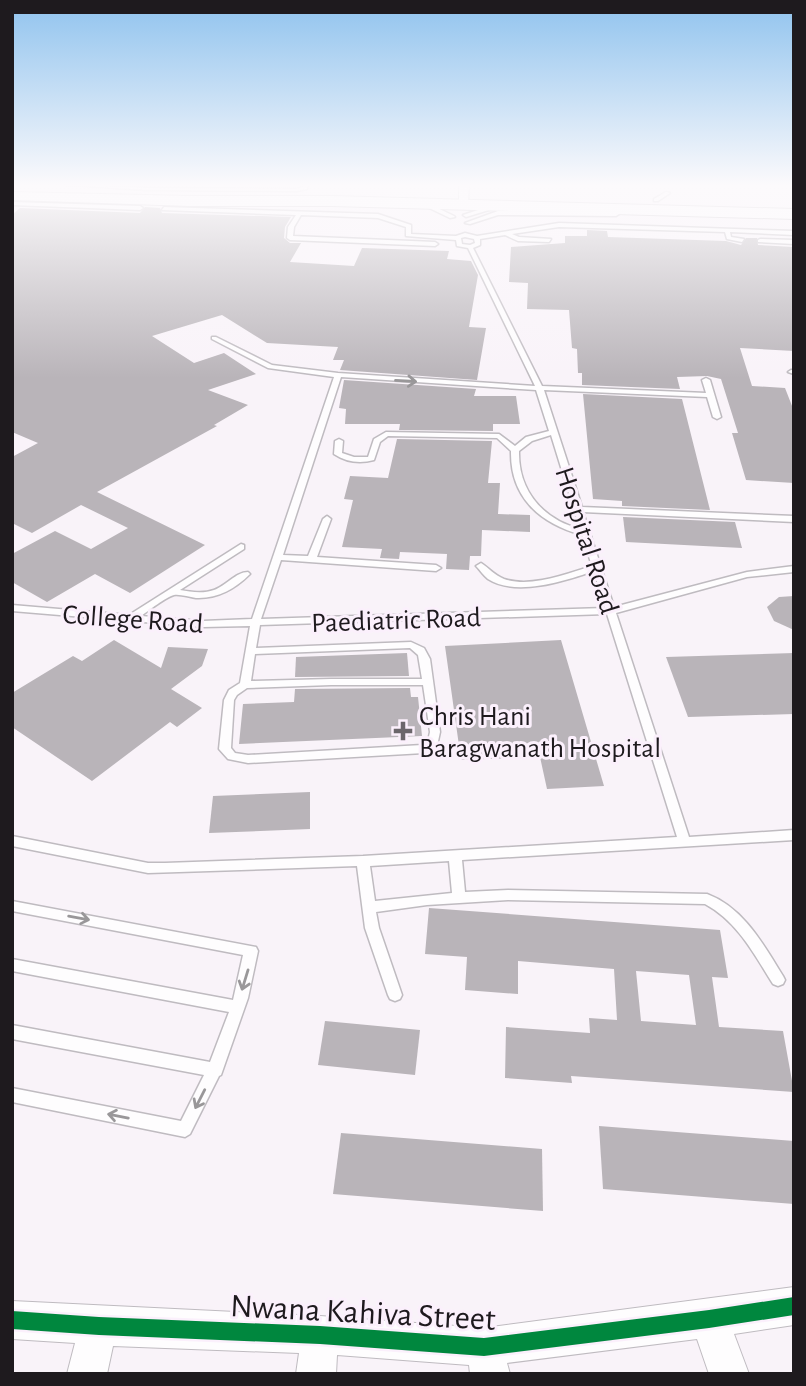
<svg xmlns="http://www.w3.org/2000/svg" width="806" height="1386" font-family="'Alegreya Sans',sans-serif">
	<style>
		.building { fill: #b9b4b9; fill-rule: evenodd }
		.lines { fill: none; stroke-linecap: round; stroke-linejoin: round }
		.service-casing { stroke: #bfbbc0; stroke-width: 3 }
		.minor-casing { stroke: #bfbbc0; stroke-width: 2 }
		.secondary-casing { stroke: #bfbbc0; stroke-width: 2 }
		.service { fill: #fefdfe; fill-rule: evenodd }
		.minor { fill: #fefdfe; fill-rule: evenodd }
		.secondary { fill: #fefdfe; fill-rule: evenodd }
		.cycleway-casing { stroke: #fbf0fc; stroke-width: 5 }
		.cycleway { fill: #00873e; fill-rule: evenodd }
		.oneway { stroke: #999799 }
		.poi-dot { fill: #6b666b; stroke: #fbf0fc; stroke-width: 2.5 }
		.labels { text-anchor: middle; stroke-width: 6; stroke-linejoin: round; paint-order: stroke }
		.street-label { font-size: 28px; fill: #1e1a1e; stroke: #fbf0fc }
		.poi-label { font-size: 28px; fill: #1e1a1e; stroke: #fbf0fc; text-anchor: start }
		.near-street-label { font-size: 33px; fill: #1e1a1e; stroke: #fbf0fc }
	</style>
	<rect width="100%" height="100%" fill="#f9f3f9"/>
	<g class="building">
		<path d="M145,207l15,1 2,5 129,4 -6,10 -1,11 6,5h11l-11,19 64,4 8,-18 87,3 -2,8 24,2 7,14 -9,52 17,1 -9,52 -137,-10 4,-10h-11l5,-13 -71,-4 -45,-28 -70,21 42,27 30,-10 32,21 -48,16 40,15 -34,20 3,1 -120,66 108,53 -75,48 -35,-19 -48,28 -35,-20v-28l43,-23 36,18 37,-21 -47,-23 -49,28 -20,-10v-66l26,-14 -26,-11v-217l8,-7 120,5z"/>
		<path d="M587,230l20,1 1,6 118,4 15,4 5,-7h11l1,7 36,2v104l-54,-3 12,38 33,2 9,23v72l-48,-3 -14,-47h6l-17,-54 -14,-3 -30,1 3,12 -98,-4v-12h-4l-1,-24 -5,-1 -3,-38 -42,-1 1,-26 -19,-1 2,-35 54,-4v-7h22z"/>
		<path d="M344,380l132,9 -2,7h42l4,28h-27v7l-94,-1 1,-6h-55l1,-15 -7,-1z"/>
		<path d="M583,394l99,5 28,111 -88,-4v-5l-29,-2z"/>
		<path d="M397,439l95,2 -4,42h12l-2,31 32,1v17l-48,-2 -1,26h-11l-1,14 -23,-1 1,-15 -47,-2 -1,7 -19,-1 2,-9 -40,-2 11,-47 -9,-1 6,-23 38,2z"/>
		<path d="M623,517l112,5 7,26 -116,-6z"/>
		<path d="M794,596v34l-20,-9 -7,-14 12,-10z"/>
		<path d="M114,640l47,28 7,-21 40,2 -6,17 -31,23 31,19 -25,19 -7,-5 -78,59 -80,-54v-34l61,-37 9,5z"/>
		<path d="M561,640l43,146 -57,3 -7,-32 -79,3 -16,-114z"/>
		<path d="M407,653l2,23 -114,1 1,-20z"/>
		<path d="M794,653v61l-106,3 -22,-60z"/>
		<path d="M410,688l1,9h7l4,39 -183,8 4,-40 51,-2 1,-13z"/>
		<path d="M310,792v37l-101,4 4,-37z"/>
		<path d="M429,908l291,22 8,48 -16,-1 7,50 64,4 11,61 -223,-16 1,7 -67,-5 1,-51 84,6 -1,-15 28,2 -3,-51 -96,-8v33l-53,-4 2,-33 -42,-3zM636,971l53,4 7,50 -55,-4z"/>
		<path d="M325,1021l95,9 -5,45 -97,-10z"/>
		<path d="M599,1126l195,15v63l-191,-15z"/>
		<path d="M341,1133l201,16 1,62 -210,-17z"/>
	</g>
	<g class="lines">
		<g class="service-casing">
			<g id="service">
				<path d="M54,184l93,4 150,1 6,-2 1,-3h4l-1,5 -10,2 -150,-1z"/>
				<path d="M666,192l4,1 -12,8h-4v-2z"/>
				<path d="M12,202l128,4 3,2 -3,2 -128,-5z"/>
				<path d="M427,203l27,13 1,1 -5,1 -25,-12z"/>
				<path d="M490,206l2,3 -26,8 -3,-2z"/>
				<path d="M164,207l214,7 33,11v9l45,2 9,-3 12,3 82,-13 235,8v4l-64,-3 1,5 13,2 -2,3 -15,-3 -2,-7 -166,-5 -47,7 7,3 32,2 -2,3 -31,-1 -13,-6 -25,4v6l-7,3 69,138 164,7 -4,-13 4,-2 4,2 11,37 -4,2 -4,-2 -6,-20 -163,-7 38,117 212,9v6l-211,-10 31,95 133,-35 47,-6v6l-47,5 -131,36 73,224 105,-7v10l-332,20 3,32 43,-2 199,4c37,14 56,50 76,82l2,4 -2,4 -5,2 -5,-2c-19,-30 -35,-62 -68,-80l-197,-4 -81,5 -51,7 3,16 23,67 -2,4 -5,2 -5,-2 -2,-4 -23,-67 -8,-62 -209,7 -136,-27v-10l136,27h17l198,-7 314,-19 -70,-223 -347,11 -4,23 155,-6 13,6 6,11 10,73 -3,14 -13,7 -176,10 -20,-4 -9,-10 5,-49 5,-10 11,-7 10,-57 -47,1 -191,-16v-6l117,10 112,-71 3,1v4l-64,41c11,2 23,4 34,0 12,-4 22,-18 34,-18l2,2c-15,15 -33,25 -54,24 -7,-1 -16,-4 -22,-3 -8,2 -26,16 -33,21l62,5 49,-2 82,-242 -66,-9 -56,-29v-2h4l56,28 66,8 197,13 -67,-138 -11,-2 -1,-6 -50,-4v-9l-28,-9 -77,-3 -7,12 -1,9 142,6 3,2 -3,2 -145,-6 -3,-2 1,-11 8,-12 -134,-5zM465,237l9,2 1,4 -5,2 -8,-1 -1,-6zM341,377l195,13 13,41 -23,6 -11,9 -16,-12 -113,-2 -12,7 -6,18h-14l-12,-4 1,-12 -4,-2 -4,2 -1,13c12,8 26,10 40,6l6,-18 8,-6 109,2 14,13c-1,46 28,72 71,84l10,31c-26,8 -61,22 -88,13 -10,-4 -15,-11 -23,-16l-5,3c4,4 8,10 12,13 28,18 77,2 106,-8l11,37 -344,11 20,-59 155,11 5,-3 -5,-3 -119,-8 14,-38 -4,-3 -4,3 -15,37 -25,-1zM551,435l29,94c-38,-10 -62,-39 -61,-78l13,-10zM410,648l8,7 4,24h-91l-80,2 4,-27zM331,685h92l7,47 -2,9 -6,4 -174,10 -13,-2 -4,-5 3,-48 3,-5 10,-7zM449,861l3,32 -77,8 -5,-35z"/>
				<path d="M498,211l118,1 3,2 -3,2 -118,-1 -28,9 -5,-1z"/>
				<path d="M760,239l34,1v4l-36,-2v-2z"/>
				<path d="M791,370h3v4l-6,-2z"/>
				<path d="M12,901l244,46 2,4 -10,47 -27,77 -2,1 -29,58 -5,3 -173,-35v-14l169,33 23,-46 -192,-36v-14l198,37 19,-50 -217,-41v-12l221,41 10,-45 -231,-44z"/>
			</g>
		</g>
		<g class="minor-casing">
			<g id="minor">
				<path d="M459,184h10l-1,22 -9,-2z"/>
				<path d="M794,1287v38l-60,9 15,40h-40l-12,-35 -190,24 3,11h-40l-1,-9 -132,-10 -1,19h-40l3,-21 -186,-7 -6,28h-40l8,-31 -63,-4v-38l308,15 164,12z"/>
			</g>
		</g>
		<g class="secondary-casing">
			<path id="secondary" d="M12,192l178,4h142l462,13v10l-462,-13h-142l-178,-6z"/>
		</g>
		<use href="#service" class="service"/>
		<use href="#minor" class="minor"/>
		<use href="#secondary" class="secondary"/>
		<g class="cycleway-casing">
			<path id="cycleway" d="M794,1297v18l-85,13 -225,28 -164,-12 -221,-9 -87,-6v-18l87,6 221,9 164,12 225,-28z"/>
		</g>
		<use href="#cycleway" class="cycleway"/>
	</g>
	<defs><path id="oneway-shaft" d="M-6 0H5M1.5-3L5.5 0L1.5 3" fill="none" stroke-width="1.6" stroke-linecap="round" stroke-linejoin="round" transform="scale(1.75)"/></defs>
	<g class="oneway">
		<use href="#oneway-shaft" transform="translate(406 381) rotate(3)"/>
		<use href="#oneway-shaft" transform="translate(79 918) rotate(10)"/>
		<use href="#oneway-shaft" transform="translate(245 980) rotate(107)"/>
		<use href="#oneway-shaft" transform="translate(200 1099) rotate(117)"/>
		<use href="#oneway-shaft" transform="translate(118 1116) rotate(-169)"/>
	</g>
	<linearGradient id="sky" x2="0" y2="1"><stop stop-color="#90c3ee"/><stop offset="0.49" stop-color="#fcfafc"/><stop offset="1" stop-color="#fcfafc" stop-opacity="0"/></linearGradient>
	<rect width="806" height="378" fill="url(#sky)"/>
	<path class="poi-dot" d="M399.5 720.5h7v7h7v7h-7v7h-7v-7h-7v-7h7z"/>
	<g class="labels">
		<g class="street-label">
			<text transform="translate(588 540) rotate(72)" y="10">Hospital Road</text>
			<text transform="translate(133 618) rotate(4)" y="10">College Road</text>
			<text transform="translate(396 619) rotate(-2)" y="10">Paediatric Road</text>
		</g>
		<g class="poi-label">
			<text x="419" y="725">Chris Hani<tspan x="419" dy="32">Baragwanath Hospital</tspan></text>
		</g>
		<g class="near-street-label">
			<text transform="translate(363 1311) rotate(3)" y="12">Nwana Kahiva Street</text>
		</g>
	</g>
	<rect width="806" height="1386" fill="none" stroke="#1e1a1e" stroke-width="28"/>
</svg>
